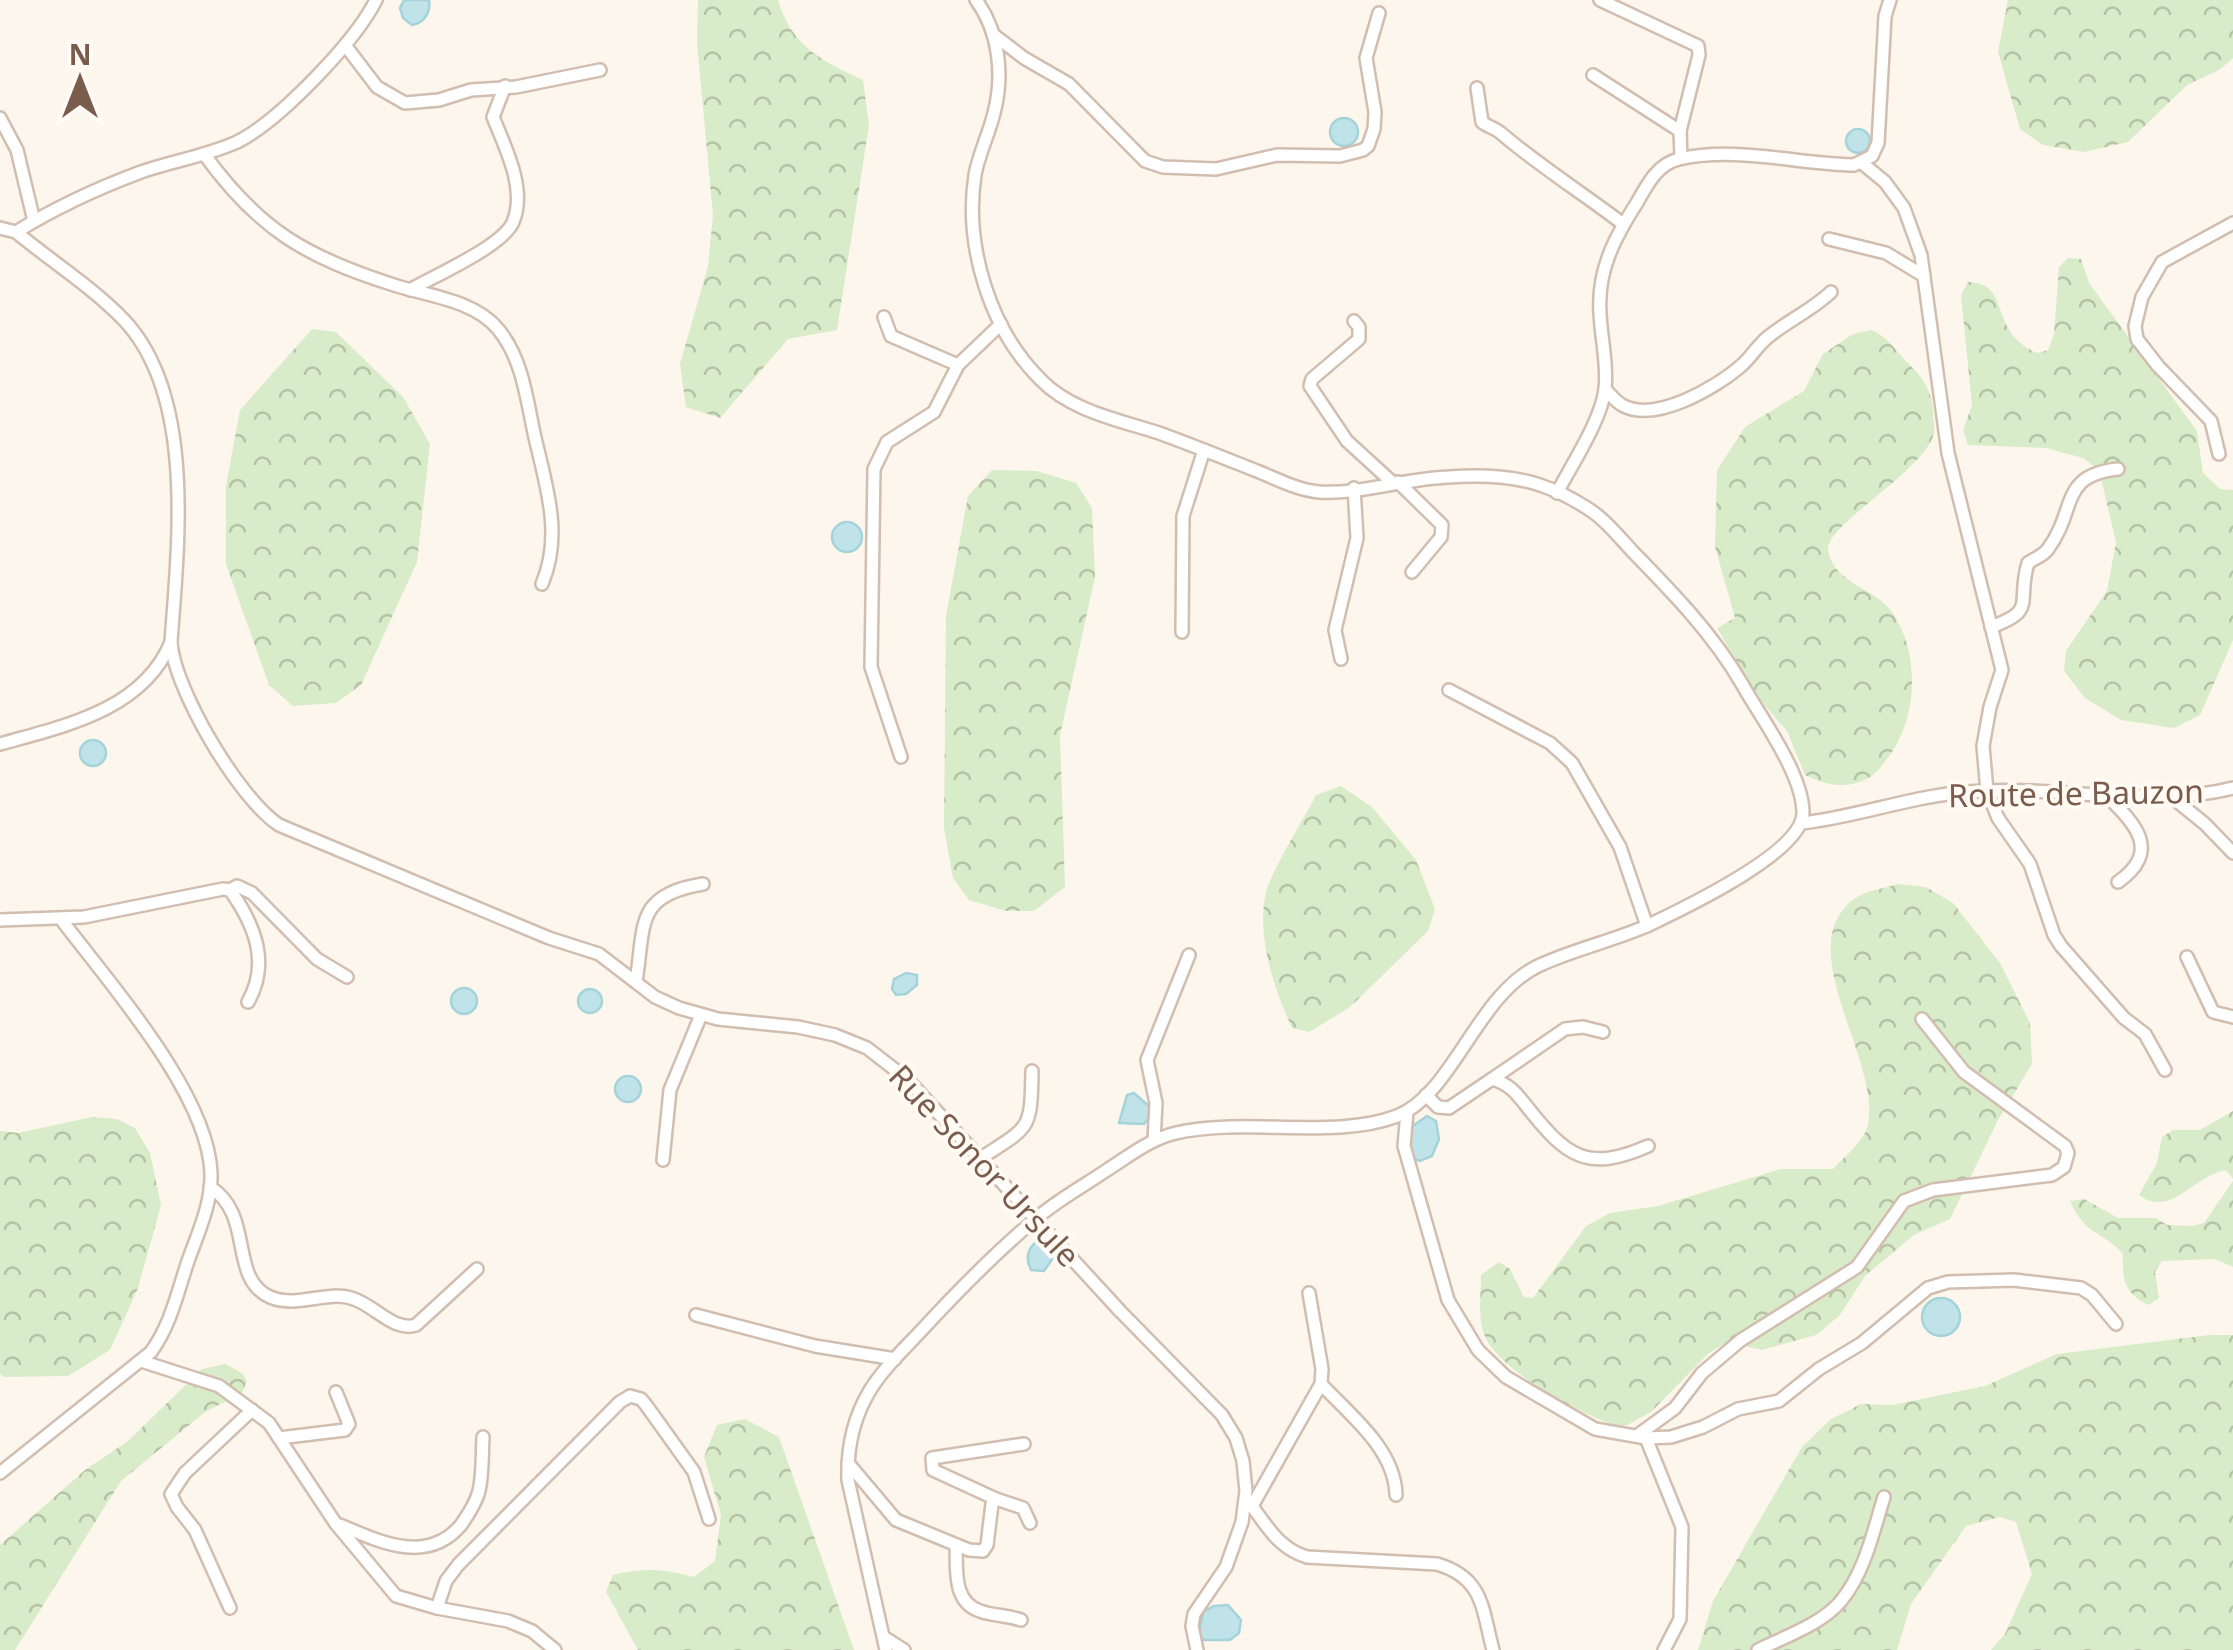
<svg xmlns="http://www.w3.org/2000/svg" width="2233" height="1650" font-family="'Noto Sans',sans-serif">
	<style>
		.forest { fill: url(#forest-crowns) }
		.water { fill: #bfe3e8; stroke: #a5d3da; stroke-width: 2.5 }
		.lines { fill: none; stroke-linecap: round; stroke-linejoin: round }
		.minor-casing { stroke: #d1beb0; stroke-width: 16 }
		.minor { stroke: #fff; stroke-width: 11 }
		.labels { text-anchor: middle; stroke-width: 8; stroke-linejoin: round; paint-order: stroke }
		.street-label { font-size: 32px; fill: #7a5c4d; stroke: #fffaf3 }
	</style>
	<defs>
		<pattern id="forest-crowns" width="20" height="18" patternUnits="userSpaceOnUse" patternTransform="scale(2.5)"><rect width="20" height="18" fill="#d8ecc9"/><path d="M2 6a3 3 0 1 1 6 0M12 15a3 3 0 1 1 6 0" fill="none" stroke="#b4c2a5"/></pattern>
	</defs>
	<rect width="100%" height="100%" fill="#fdf6ec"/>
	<g class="forest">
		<path d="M698,0h80c13,46 44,61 85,80l6,45 -32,205 -49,9 -68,79 -34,-11 -6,-43 28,-98 5,-51 -16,-172z"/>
		<path d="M2008,0h225v58l-14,12 -32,15 -59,57 -44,10 -41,-7 -23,-16 -22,-77z"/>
		<path d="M2068,258l13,1 8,24 108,148 6,42 17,16 13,1v150l-33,75 -26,13 -53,-8 -36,-22 -21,-27 2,-20 41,-60 9,-49 -17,-72 -16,-12 -37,-10 -78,-3 -5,-15 9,-25 -11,-110 7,-13c30,0 28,23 39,44 6,13 18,22 30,27l11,-3 6,-16 5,-67z"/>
		<path d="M312,329l24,3 67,65 27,47 -13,118 -56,123 -25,18 -43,3 -24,-21 -43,-121v-78l14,-76z"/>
		<path d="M1871,330c18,7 26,23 39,35 14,14 22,27 23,46 0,7 2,17 1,23 -12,39 -109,91 -106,116 5,33 47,38 64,62 28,41 26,103 -2,143 -7,8 -11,17 -20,22 -23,13 -42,9 -65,-2l-18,-44 -26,-30 -44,-73 18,-10 -20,-71 2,-77 28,-43 59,-36 19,-37 30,-20z"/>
		<path d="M992,470l45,1 39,12 16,25 3,69 -35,158 5,152 -31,24h-28l-37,-11 -16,-22 -9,-50 2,-212 22,-120z"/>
		<path d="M1341,786l32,22 43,52 19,49 -7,22 -79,77 -40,24 -17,-4c-18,-40 -36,-91 -26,-136 6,-22 38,-73 50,-97z"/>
		<path d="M1898,884l28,3 27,16 47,60 30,60 2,41 -34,56 -48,99 -36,16 -49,41 -25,39 -24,20 -54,15 -35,-8 -18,11 -58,59 -29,16c-36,-11 -129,-59 -139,-97 -5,-17 -2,-38 -2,-56l18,-13 11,7 14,28 9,1 53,-72 24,-13 48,-7 123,-37h52c10,-11 30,-27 34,-41 18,-64 -79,-179 -13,-229 11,-8 31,-11 44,-15z"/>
		<path d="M2233,1111v68l-7,-9c-32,5 -55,49 -87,25l18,-32 5,-26 11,-7h27z"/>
		<path d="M92,1117l25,2 18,9 15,25 11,52 -23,83 -28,62 -42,26 -64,1 -4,-3v-243l18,2z"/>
		<path d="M2233,1181v86l-18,-8 -53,2 -7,11 4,26 -10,7c-25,-11 -27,-26 -26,-51 -21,-24 -37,-17 -53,-53l14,-2 34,19h38l11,7 25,1 12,-3z"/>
		<path d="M2209,1335h24v315h-242l14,-16 27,-60 -16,-52 -16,-5 -34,9 -55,78 -14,46h-199l15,-49 89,-154 29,-28 30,-15 31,1 93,-19 72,-32z"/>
		<path d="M225,1364l17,9 5,8 -5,12 -37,19 -84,69 -106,169h-15v-105l85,-75 43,-29 74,-72z"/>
		<path d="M745,1419l34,18 75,213h-216l-32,-58 7,-17c30,-8 52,-6 81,2l21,-16 6,-46 -17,-58 13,-32z"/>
	</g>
	<g class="water">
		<path d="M404,0h25c2,13 -5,23 -17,25l-9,-7 -3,-10z"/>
		<circle cx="1344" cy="132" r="14"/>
		<circle cx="1858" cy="141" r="12"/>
		<circle cx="847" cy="537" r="15"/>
		<circle cx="93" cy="753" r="13"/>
		<path d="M906,973l11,2v10l-11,9 -10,1 -4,-6 2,-10z"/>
		<circle cx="464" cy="1001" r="13"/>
		<circle cx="590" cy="1001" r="12"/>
		<circle cx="628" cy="1089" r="13"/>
		<path d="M1134,1093l16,14v10l-6,7 -25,-1 8,-28z"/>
		<path d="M1427,1116l9,5 3,18 -7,17 -12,5 -7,-3 -4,-11 1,-19z"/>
		<path d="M1049,1239l6,16 -11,16 -13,-1c-8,-15 0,-32 18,-31z"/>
		<circle cx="1941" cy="1317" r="19"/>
		<path d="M1228,1605l13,15 -2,13 -9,7h-27l-4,-6 4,-22 11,-6z"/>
	</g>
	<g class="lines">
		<g class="minor-casing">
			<g id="minor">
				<path d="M1600,0l98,46 1,9 -19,76 1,27"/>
				<path d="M994,35l30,23 45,26 76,77 18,6 53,2 61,-14 63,1 23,-6 5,-4 6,-17 1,-17 -9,-54 13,-45"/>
				<path d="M345,45l32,42 28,16 34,-3 32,-10 45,-3 84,-17"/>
				<path d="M1593,75l87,56"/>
				<path d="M1477,88l5,34c6,5 14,6 20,12 36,31 82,60 121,90"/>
				<path d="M0,118l17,32 17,71"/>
				<path d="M204,154c55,76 102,103 190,131 34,11 80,15 104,44 28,34 29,80 40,121 11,46 23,89 4,134"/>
				<path d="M1862,163l23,19 19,26 17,47 27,198 54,217 -12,37 -7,39 4,45 11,27 32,46 24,71 7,11 63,72 21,16 20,36"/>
				<path d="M0,228l16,4c35,29 76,55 107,87 73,76 55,226 48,323 -28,68 -106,84 -171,102"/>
				<path d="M16,232c39,-24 82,-44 125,-60 32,-11 65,-16 96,-30 42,-21 118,-100 139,-142"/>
				<path d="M1829,239l57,14 38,23"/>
				<path d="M410,290c24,-14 93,-44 103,-68 14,-33 -8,-75 -20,-105l12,-31"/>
				<path d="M884,317l7,19 67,29 -24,47 -47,30 -13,27 -3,198 30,90"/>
				<path d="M1354,321l5,6v12l-47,40 -2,7 37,55 46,42"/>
				<path d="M958,365l43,-41"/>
				<path d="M1605,389c5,5 10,12 17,16 33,19 95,-18 120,-40 9,-8 16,-20 26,-28 21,-17 44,-27 63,-45"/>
				<path d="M2219,454l-8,-33 -53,-55 -21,-27 -2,-13 7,-29 20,-35 71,-39"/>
				<path d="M1398,482l44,43 -1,12 -29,35"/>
				<path d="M1557,493c15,-29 44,-72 48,-104 3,-25 -4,-50 -5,-76 -3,-43 15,-76 38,-112 10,-18 20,-37 41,-42 57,-13 118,5 175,6l18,-9 6,-13 7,-127 5,-16"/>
				<path d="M1991,627c47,-17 25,-24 37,-64 7,-5 15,-7 20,-14 29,-39 11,-74 70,-80"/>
				<path d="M1182,632l1,-116 21,-66"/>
				<path d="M171,642c3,47 68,157 108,183l270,113 50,16 56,43 24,11 39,11 80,8 37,8 32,13 40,31 213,232 102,104 14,23 7,23 3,30 -4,31 -16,45 -32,47 -2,12 5,24"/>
				<path d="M1341,659l-6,-29 22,-92 -3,-50"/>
				<path d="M1449,690l101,53 22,20 48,84 27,79"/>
				<path d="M2105,794c29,29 58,56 13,88"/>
				<path d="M2173,798l32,26 28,29"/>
				<path d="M1802,823c55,-6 109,-27 165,-31 89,-8 179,18 266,-4"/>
				<path d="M230,890l7,-4 15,7 65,66 30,18"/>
				<path d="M0,920l84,-3 139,-28 7,1c25,35 40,73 18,112"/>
				<path d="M2187,957l26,55 20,5"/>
				<path d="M636,982c9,-58 -1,-87 67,-98"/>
				<path d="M1492,1079l73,-50 18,-2 20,5"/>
				<path d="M1426,1095l12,12 11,1 43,-29c18,5 25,15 36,29 38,48 59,65 120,38"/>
				<path d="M1407,1112l-3,34 44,154 30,50 28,27 89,52 51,9 25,-1 32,-10 35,-18 41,-8 40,-32 43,-26 66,-55 20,-6 66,-2 67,8 11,7 24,29"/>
				<path d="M1154,1140l2,-37 -9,-43 42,-105"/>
				<path d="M981,1158c49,-32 50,-27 51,-87"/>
				<path d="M663,1160l7,-70 31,-75"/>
				<path d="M210,1187c45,28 18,91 60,110 29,12 56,-8 84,2 21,7 40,33 62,26l61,-56"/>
				<path d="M696,1315l119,31 80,13"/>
				<path d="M141,1361l78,25 50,37 67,101 60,72 41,12 71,13 24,10 23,19"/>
				<path d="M1321,1384c29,31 74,65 75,111"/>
				<path d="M1638,1435l37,-27 27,-35 39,-33 116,-73 47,-66 29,-11 119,-15 12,-8 4,-14 -3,-7 -101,-74 -42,-53"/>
				<path d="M279,1438l66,-8 4,-6 -13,-32"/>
				<path d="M1646,1438l36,89 -2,92 -16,31"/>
				<path d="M848,1463l48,57 73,30 14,1 4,-6 5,-41 4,-5 27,9 7,15"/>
				<path d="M0,1473l151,-121c20,-28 26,-58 37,-91 10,-28 24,-58 23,-88 -3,-80 -103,-191 -150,-254"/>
				<path d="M996,1499l-63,-29 -1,-12 92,-14"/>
				<path d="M1252,1506c16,22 28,43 55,51l130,7c47,14 45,45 56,86"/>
				<path d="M1252,1506l69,-122 1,-15 -13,-76"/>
				<path d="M340,1525c40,17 87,40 121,0 7,-10 15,-22 18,-34 4,-17 3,-37 4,-54"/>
				<path d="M956,1545c1,23 -4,57 24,66 13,5 27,4 41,9"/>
				<path d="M230,1608l-35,-78 -18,-23 -6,-13 14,-21 67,-63"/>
				<path d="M437,1608l9,-27 12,-16 162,-163 10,-6 11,3 5,6 48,67 15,47"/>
				<path d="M885,1638l19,12"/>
				<path d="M886,1650l-38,-170c-1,-31 5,-61 21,-88 13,-22 33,-41 51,-60 35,-38 72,-76 112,-110 22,-20 50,-35 75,-52 22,-14 43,-31 69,-37 67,-16 159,7 221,-17 56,-22 80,-121 141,-150 36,-17 75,-25 111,-41 35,-17 153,-72 154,-112 0,-39 -42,-95 -61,-129 -29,-50 -69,-91 -108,-131 -15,-16 -29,-34 -47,-45 -14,-9 -32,-18 -47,-23 -27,-9 -63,-10 -91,-8 -42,1 -90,18 -130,15 -22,-2 -42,-13 -62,-21 -33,-13 -65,-26 -98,-38 -40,-13 -88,-22 -118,-53 -51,-50 -77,-134 -66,-205 4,-22 14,-41 19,-62 10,-38 5,-82 -18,-113"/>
				<path d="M1758,1650c26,-13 64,-26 83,-49 24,-29 32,-69 43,-104"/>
			</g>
		</g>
		<use href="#minor" class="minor"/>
	</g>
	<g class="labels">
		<g class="street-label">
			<text transform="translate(2076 794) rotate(-1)" y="11">Route de Bauzon</text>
			<text transform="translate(984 1166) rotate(47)" y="11">Rue Sonor Ursule</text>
		</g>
	</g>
	<g transform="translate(80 80)" stroke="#fffaf3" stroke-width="8" paint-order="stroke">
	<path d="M0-8L18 38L0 25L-18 38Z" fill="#7a5c4d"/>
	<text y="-15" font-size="28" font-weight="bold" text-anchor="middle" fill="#7a5c4d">N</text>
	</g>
</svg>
